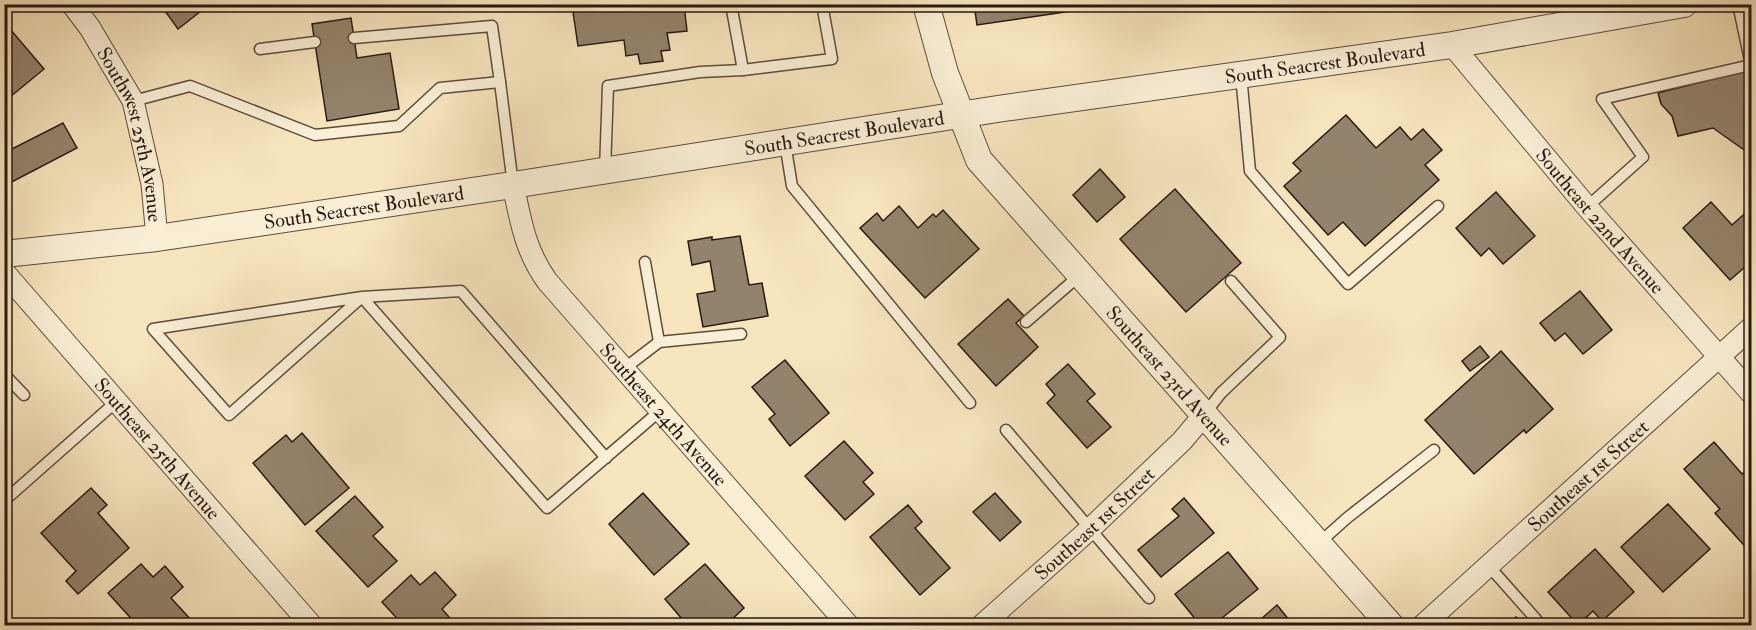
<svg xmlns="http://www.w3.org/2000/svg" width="1756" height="630" font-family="'IM FELL Double Pica',serif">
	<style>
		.building { fill: #94836c; stroke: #291913; stroke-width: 1.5 }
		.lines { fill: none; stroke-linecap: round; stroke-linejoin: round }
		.service-casing { stroke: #5c4c3e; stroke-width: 13 }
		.minor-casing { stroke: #5c4c3e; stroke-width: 23 }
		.tertiary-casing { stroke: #5c4c3e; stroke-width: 28 }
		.service { stroke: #faeed5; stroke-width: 10 }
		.minor { stroke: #faeed5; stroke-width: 21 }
		.tertiary { stroke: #faeed5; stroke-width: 26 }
		.labels { text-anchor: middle; stroke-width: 4.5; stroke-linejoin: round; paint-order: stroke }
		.street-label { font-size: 20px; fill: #291913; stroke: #faeed5 }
	</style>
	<rect width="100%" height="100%" fill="#f7e5be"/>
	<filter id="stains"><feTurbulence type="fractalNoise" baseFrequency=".00333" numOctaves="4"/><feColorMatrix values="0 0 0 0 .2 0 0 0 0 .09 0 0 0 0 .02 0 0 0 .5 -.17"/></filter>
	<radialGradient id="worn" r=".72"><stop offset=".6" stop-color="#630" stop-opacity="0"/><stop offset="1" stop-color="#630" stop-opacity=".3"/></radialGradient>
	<g class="building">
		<path d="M160,4h50l-32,25z"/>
		<path d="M684,4l3,27 -20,2 3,17 -9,1 2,10 -23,3 -2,-10 -12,2 -2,-16 -46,6 -6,-41z"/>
		<path d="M974,4h96l1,7 -94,14z"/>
		<path d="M351,18l6,40 33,-5 9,56 -72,12 -15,-97z"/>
		<path d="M4,22l40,47 -40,33z"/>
		<path d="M1752,69v81l-5,2 -34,-24 -35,8 -6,-20 -11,-12 -3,-11z"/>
		<path d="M1346,115l30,33 24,-21 11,13 12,-11 19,21 -17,15 14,15 -74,66 -22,-24 -15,13 -44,-49 17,-15 -8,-8z"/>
		<path d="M63,123l14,25 -73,38v-33z"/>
		<path d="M1100,169l25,28 -28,25 -24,-27z"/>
		<path d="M1175,189l66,74 -55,49 -66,-73z"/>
		<path d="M1496,192l39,44 -32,28 -14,-16 -8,8 -25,-28z"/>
		<path d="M1711,202l21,23 19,-17 1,1v52l-22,19 -47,-52z"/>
		<path d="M899,206l19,22 15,-14 3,3 7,-7 36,39 -54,49 -65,-70 17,-15 6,8z"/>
		<path d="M740,236l9,49 13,-2 6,33 -65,11 -6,-33 18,-3 -5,-30 -18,4 -4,-24 24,-4v3z"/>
		<path d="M1580,291l32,39 -29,24 -18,-21 -10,8 -15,-18z"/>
		<path d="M1008,299l16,17 -8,7 22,24 -42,39 -38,-42z"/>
		<path d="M1480,346l9,11 -19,14 -8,-10z"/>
		<path d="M1501,351l52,58 -27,24 -2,-3 -50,44 -49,-54z"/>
		<path d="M785,360l44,53 -39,33 -21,-27 6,-5 -23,-27z"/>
		<path d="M1068,364l27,30 -8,7 24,26 -24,21 -40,-45 8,-8 -9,-11z"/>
		<path d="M302,433l47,55 -44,37 -52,-62 33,-28 6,7z"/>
		<path d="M844,441l29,32 -10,9 11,12 -29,26 -40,-44z"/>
		<path d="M1714,442l28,32 8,-7 2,3v84l-37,-41 5,-4 -36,-40z"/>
		<path d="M91,488l16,17 -9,8 31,35 -51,46 -12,-13 10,-10 -35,-38z"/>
		<path d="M643,493l46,51 -35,31 -45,-51z"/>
		<path d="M995,493l26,29 -21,19 -27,-29z"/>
		<path d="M355,496l28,31 -10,9 24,25 -29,26 -52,-56z"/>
		<path d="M1184,498l30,35 -53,44 -23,-27 41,-34 -7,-7z"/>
		<path d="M1668,504l42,45 -47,43 -42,-45z"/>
		<path d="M908,505l14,17 -7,6 35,40 -30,27 -50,-58z"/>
		<path d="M1595,549l39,43 -32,29 -9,-10 -15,14 -30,-33z"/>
		<path d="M1228,552l30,37 -46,37h-11l-26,-32z"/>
		<path d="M141,564l12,13 12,-11 18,21 -12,11 22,24 -4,4h-51l-30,-33z"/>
		<path d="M705,564l39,44 -19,18h-19l-2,-2 -2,2h-14l-23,-27z"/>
		<path d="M435,572l21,23 -14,14 13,15 -2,2h-49l-22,-24 29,-27 9,10z"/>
		<path d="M1277,605l17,21h-41z"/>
		<path d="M1516,617l8,9h-18z"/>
	</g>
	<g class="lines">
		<g class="service-casing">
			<g id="service">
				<path d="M731,4l12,66"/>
				<path d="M354,38l138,-12 8,56"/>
				<path d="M260,49l55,-7"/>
				<path d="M1241,75l9,96 98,113 90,-78"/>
				<path d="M133,101l57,-15 125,49 84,-9 41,-38 60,-6 13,103"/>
				<path d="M785,143l7,43 178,217"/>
				<path d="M605,171l3,-85 92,-14 43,-2 89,-11 -10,-55"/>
				<path d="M1587,207l56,-50 -41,-58 149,-34 -13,-61"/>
				<path d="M645,262l14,80"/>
				<path d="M1026,322l54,-47"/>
				<path d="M625,368l34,-26 82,-8"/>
				<path d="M4,374l20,21"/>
				<path d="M1204,415l17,-22 59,-56 -49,-56"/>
				<path d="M1006,430l143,168"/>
				<path d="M606,458l-145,-167 -99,6 -133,118 -76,-86 209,-32 185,211 114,-98"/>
				<path d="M4,501l113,-100"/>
				<path d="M1319,543l28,-25 87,-68"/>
				<path d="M1488,565l54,61"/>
			</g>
		</g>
		<g class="minor-casing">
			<g id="minor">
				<path id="s1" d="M72,4l18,24 43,73 19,83 5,54"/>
				<path id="s2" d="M1452,45l135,162 165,187"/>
				<path id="s3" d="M513,185c8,37 12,65 34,96l302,345"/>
				<path id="s4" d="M4,272l308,354"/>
				<path id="s5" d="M981,626l109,-97 92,-88 22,-26"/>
				<path id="s6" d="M1422,626l330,-299"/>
			</g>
		</g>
		<g class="tertiary-casing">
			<g id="tertiary">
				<path id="s7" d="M926,4l19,69 34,87 412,466"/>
				<path id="s8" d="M4,254l153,-16 356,-53 491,-77 448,-63 232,-41"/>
			</g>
		</g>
		<use href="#service" class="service"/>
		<use href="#minor" class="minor"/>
		<use href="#tertiary" class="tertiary"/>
	</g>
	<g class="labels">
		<g class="street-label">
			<text dy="7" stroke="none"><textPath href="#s8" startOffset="1335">South Seacrest Boulevard</textPath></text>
			<text dy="7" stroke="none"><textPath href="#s8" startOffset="849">South Seacrest Boulevard</textPath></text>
			<text dy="7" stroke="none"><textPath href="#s1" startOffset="146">Southwest 25th Avenue</textPath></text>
			<text dy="7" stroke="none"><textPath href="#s8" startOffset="363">South Seacrest Boulevard</textPath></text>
			<text dy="7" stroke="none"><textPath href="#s2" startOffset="230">Southeast 22nd Avenue</textPath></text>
			<text dy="7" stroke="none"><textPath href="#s7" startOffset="453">Southeast 23rd Avenue</textPath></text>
			<text dy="7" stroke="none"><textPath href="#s3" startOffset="280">Southeast 24th Avenue</textPath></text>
			<text dy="7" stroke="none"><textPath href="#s4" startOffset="234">Southeast 25th Avenue</textPath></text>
			<text dy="7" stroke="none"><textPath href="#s6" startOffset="224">Southeast 1st Street</textPath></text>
			<text dy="7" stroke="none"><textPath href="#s5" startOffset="153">Southeast 1st Street</textPath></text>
		</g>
	</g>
	<rect width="1756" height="630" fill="none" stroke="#f7e5be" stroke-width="24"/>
	<rect x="6" y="6" width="1744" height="618" fill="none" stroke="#291913" stroke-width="3"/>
	<rect x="12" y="12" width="1732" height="606" fill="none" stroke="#291913" stroke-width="1.5"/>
	<rect width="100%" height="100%" filter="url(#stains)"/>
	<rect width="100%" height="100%" fill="url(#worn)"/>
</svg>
